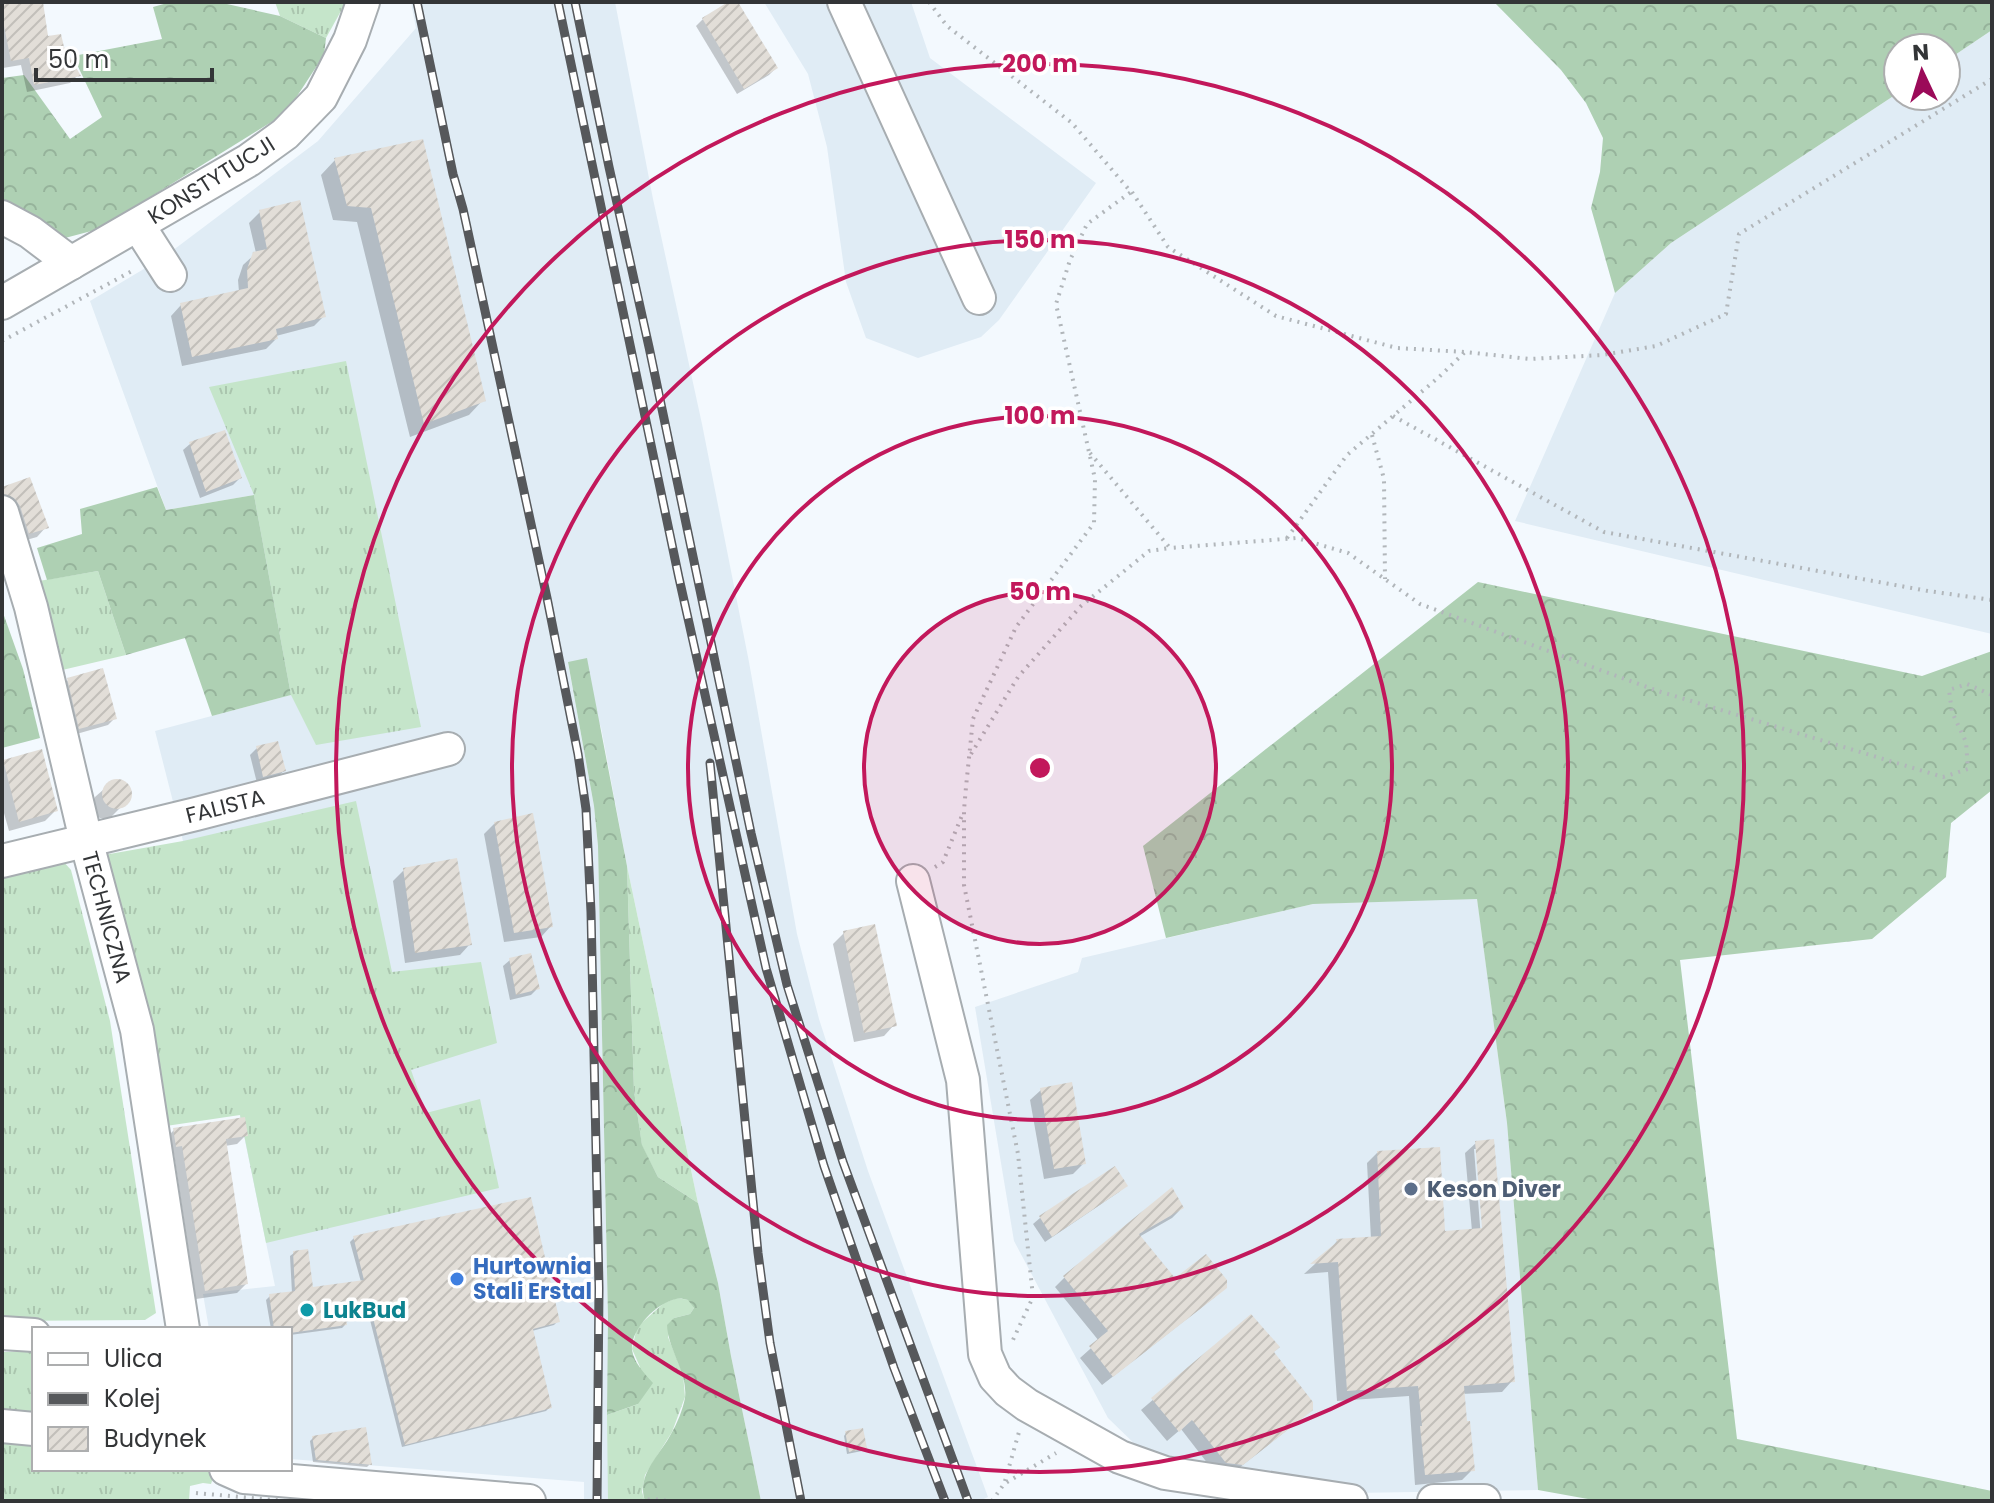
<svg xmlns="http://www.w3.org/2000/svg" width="1994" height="1503" font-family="Poppins,sans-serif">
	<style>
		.built { fill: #e0ecf5 }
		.grass { fill: url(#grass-tufts) }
		.forest { fill: url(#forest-crowns) }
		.shadow { fill: #0003; fill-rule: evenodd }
		.building { fill: url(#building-hatch) }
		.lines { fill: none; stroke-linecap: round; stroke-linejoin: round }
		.minor-casing { stroke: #a7adb1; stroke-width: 36 }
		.path { stroke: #b1b6ba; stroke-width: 4; stroke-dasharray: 2 6; stroke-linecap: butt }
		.minor { stroke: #fff; stroke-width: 32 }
		.rail-casing { stroke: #56585b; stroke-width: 9 }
		.rail { stroke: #fff; stroke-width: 6; stroke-dasharray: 18; stroke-linecap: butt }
		.path-bridge { stroke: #b1b6ba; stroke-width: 4; stroke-dasharray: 2 6; stroke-linecap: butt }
		.ring { fill: none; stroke: #c2185b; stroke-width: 4 }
		.service-dot { fill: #5c6f8a; stroke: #fff; stroke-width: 3 }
		.shop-dot { fill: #3f7fe0; stroke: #fff; stroke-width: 3 }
		.culture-dot { fill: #0f9aa8; stroke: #fff; stroke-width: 3 }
		.labels { text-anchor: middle; stroke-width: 7; stroke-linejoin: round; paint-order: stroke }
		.street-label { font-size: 22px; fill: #333537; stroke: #fff }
		.service-label { font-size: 22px; font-weight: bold; fill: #4e5e75; stroke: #fff; text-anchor: start }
		.shop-label { font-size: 22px; font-weight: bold; fill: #366cbe; stroke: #fff; text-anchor: start }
		.culture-label { font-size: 22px; font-weight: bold; fill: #0d838f; stroke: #fff; text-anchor: start }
		.centre { fill: #c2185b; stroke: #fff; stroke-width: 4 }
		.ring-label { font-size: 24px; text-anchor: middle; font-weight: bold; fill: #c2185b; stroke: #fff; stroke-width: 7; stroke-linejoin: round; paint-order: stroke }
	</style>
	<defs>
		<pattern id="grass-tufts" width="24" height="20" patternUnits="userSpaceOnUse" patternTransform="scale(2)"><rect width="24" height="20" fill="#c5e5ca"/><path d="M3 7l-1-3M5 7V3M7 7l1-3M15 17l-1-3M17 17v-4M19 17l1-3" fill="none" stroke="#aac5ae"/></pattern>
		<pattern id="forest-crowns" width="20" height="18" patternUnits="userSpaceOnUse" patternTransform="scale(2)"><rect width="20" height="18" fill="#aed0b3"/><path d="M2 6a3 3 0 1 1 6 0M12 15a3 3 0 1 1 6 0" fill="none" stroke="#96b39b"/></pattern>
		<pattern id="building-hatch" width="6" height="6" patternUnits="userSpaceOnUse" patternTransform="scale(2)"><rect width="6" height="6" fill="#e2ded8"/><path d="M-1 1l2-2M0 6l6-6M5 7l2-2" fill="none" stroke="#c2bfba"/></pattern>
	</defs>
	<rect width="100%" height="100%" fill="#f3f9fe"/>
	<g class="built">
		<path d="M411,2h204l38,197 49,225 47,238 48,272 22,85 49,152 120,326 -9,4h-218l-30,-145 -13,-73 -20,-80 -71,-337 -26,-139 -33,-64 26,143 4,40 10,473v182h-24v-19l-294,-23v-130h-81l-6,-35 72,-8 -92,-445 -28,-110 136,-36 -37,-200 -88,15 -76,-209 74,-44 154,-116 98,-113z"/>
		<path d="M764,2h147l19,56 166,125 -97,137 -18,17 -63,21 -52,-20 -20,-56 -19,-135 -19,-73z"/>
		<path d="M1992,30v604l-477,-113 100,-228 56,-50 227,-150v3h48v-35z"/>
		<path d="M1477,898l30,225 31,367 -186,3 -207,-39 -37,-36 -94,-177 -39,-234 103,-35 4,-14 231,-54z"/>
	</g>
	<g class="grass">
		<path d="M275,2h71l-20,36 -46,-22z"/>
		<path d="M346,361l75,366 -105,18 -25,-50 -37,-200 -45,-108z"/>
		<path d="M98,571l28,84 -68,16 -25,-89z"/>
		<path d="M356,801l36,171 89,-10 16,81 -86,27 15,43 54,-14 19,89 -233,55 -26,-128 -74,11 -62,-271 79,-14z"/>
		<path d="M63,861l8,9 39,151 46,292 -11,7 -143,1v-445z"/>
		<path d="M627,866l71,337 -40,-26 -16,-31 -8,-55z"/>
		<path d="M677,1298l12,2 5,8 -4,6 -16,4 -6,19 15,37 2,23 -13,35 -27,43 -3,17 3,9h-37l-1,-86 31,-11 2,-37 -8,-18 5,-22 27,-24z"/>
		<path d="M34,1351v67l-32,-3v-63z"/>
		<path d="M2,1432l32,3v34h177l4,3 -4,12 -8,-1 -13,3 -1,15h-187z"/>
	</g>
	<g class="forest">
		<path d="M171,2h47l62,14 46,22 -2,17 -38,58 -187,116 -34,9 -63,-33v-127l22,-3 46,64 32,-22 -29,-61 89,-17 -9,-32z"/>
		<path d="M1494,2h498v28l-46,31v-13h-48v45l-227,150 -56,50 -24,-85 9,-36 3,-34 -17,-35 -25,-33z"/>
		<path d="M157,487l9,23 88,-15 37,200 -79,21 -27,-78 -59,17 -28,-84 -51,9 -10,-32 45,-14 -2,-25z"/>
		<path d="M1478,582l444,94 70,-25v139l-41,33 -5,54 -74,62 -192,21 57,479 255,52v10h-393l-61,-11 -31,-367 -30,-224 -164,5 -147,34 -23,-92z"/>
		<path d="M2,610l21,59 17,69 -38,10z"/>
		<path d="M587,658l40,208 7,225 8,54 16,32 40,26 20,80 13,73 30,145h-116c-9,-26 15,-46 26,-67 6,-10 12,-25 14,-36 3,-26 -17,-48 -18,-73l7,-7 16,-4 4,-6 -6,-8c-4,-1 -9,-2 -12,-1 -20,4 -46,31 -44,51 2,13 13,24 21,33l-15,21 -31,11 1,-96 -10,-473 -4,-40 -26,-144z"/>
	</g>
	<g class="shadow">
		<path d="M2,2h39l5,36 16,9 16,28 -8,8 -43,9 -6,-27 -18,3z"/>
		<path d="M732,2h3l41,66 -7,7 -32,19 -41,-68 7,-7z"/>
		<path d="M421,142l62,258 -14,15 -59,22 -53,-215 -24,-2 -12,-45 14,-15z"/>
		<path d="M260,212l64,104 -10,10 -38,10v3l-10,10 -84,17 -11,-50 10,-11 58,-13 -1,-12 5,-15 13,-12 -7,-30z"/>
		<path d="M190,444l50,34 -7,7 -33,13 -17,-48z"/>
		<path d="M29,479l17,48 -9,10 -18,5 -17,-36v-16z"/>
		<path d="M68,680l47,38 -7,7 -35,10 -11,-48z"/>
		<path d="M257,748l27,23 -7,6 -20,6 -7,-28z"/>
		<path d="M4,762l52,48 -11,11 -36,10 -7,-25v-42z"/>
		<path d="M119,781l10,6 2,6 -2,6 -19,19h-10l-4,-3 -4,-12 3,-6 17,-15z"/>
		<path d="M495,823l56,103 -10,11 -37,5 -20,-108z"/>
		<path d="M404,870l66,74 -10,11 -55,8 -12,-82z"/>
		<path d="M844,933l50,92 -10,11 -30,6 -21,-98z"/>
		<path d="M510,960l28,28 -7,7 -21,5 -7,-34z"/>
		<path d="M1041,1090l43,73 -11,11 -29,5 -14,-79z"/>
		<path d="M174,1130l72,5 -9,9 -12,2 21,138 -9,9 -41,6 -22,-145 -6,1 -3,-16z"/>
		<path d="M1492,1141l20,240 -10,11 -40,2 3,30 3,-1 4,47 -10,10 -47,5 -6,-89 -72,5 -9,-129 -24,2 23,-21 10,-12 34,-2 -4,-76 10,-10 61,-4 6,84 28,-2 -7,-78 11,-10zM1474,1149h4l7,89h-4z"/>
		<path d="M1114,1169l12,16 -7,7 -74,50 -12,-18 7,-6z"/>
		<path d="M1182,1208l-10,10 -33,19 36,44 40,16 -113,88 -22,-27 19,-17 -44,-54 10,-10z"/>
		<path d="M354,1238l204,83 -4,4 -22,6 18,76 -4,4 -144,36 -33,-131 -24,6v3l-3,3 -52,7v-6h-19l-5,-29 4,-4 22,-3 -2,-37 4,-3 17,37 50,-8 -11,-40z"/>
		<path d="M1251,1316l20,37 29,67 -70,55 -15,-2 -34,-44 -14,12 -26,-31z"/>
		<path d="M846,1433l19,15 -3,3 -15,3 -3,-18z"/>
		<path d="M313,1438l57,26 -3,3 -54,-5 -3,-21z"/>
	</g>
	<g class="building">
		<path d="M2,2h41l5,34 13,-2 3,13 17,29 -47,9 -5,-27 -18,3 -9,-45z"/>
		<path d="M728,2h10l40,66 -34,21 -42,-71z"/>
		<path d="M423,139l63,262 -62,23 -53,-216 -24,-2 -13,-48z"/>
		<path d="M300,200l26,117 -50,12 2,10 -86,18 -12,-54 68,-15 -1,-19 6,-17 14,-3 -8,-39z"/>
		<path d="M225,430l17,48 -36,14 -17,-50z"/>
		<path d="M30,477l19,51 -20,6 -9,-28 -6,-8 -12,-4v-7z"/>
		<path d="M103,668l14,51 -38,10 -12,-51z"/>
		<path d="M278,741l8,30 -23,6 -7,-31z"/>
		<path d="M42,749l16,62 -39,11 -16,-62z"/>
		<circle cx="117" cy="794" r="15"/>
		<path d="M533,813l20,114 -39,6 -20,-111z"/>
		<path d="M457,858l15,87 -57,8 -12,-85z"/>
		<path d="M875,924l22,102 -33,7 -21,-102z"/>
		<path d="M531,953l9,36 -24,6 -7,-37z"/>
		<path d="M1072,1082l14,82 -32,5 -14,-81z"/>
		<path d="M245,1117l3,19 -22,3 22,145 -43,7 -23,-145 -6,1 -3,-19z"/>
		<path d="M1494,1139l21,243 -51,4 3,35h3l5,50 -50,4 -5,-49h2l-4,-40 -71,5 -9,-129 -28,2 27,-22 -1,-3 45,-3 -4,-85 63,-4 5,84 37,-3 -7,-87z"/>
		<path d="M1115,1166l13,20 -76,51 -13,-21z"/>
		<path d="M1172,1187l12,21 -45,26 36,44 31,-24 21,26v8l-114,89 -24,-31 19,-15 -45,-55z"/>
		<path d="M531,1197l29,125 -27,7 19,79 -147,37 -33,-131 -26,5 1,6 -57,8v-4h-16l-5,-35 26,-3 -2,-40 15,-2 5,38 51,-7 -11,-44z"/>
		<path d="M1251,1314l29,33 -6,5 39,50v8l-70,55 -17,-2 -34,-43 -13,12 -28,-34z"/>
		<path d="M366,1427l6,38 -56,-5 -4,-24z"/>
		<path d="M863,1428l4,20 -18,4 -4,-21z"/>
	</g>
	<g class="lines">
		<g class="minor-casing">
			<g id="minor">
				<path d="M844,2l135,296"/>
				<path d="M2,217l28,15 41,31"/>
				<path d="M138,225l32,50"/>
				<path d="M2,303l247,-143 36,-26 36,-37 29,-57 13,-38"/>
				<path d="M2,512l29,95 55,233 51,190 46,299"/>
				<path d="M2,861l194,-47 252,-65"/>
				<path d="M913,881l50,199 22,274 10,23 13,14 19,14 93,52 45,16 186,28"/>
				<path d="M2,1333l32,2"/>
				<path d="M2,1426l32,3"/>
				<path d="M226,1469l18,8 285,24"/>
				<path d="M1434,1501h50"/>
			</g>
		</g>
		<g class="path">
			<path d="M929,2l18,24 125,97 59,69 -44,32 -17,36 -14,44 39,175 -1,44 -78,104 -43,92 -7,68 -2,23v75l54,269 15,143 -21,45"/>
			<path d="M1132,192l36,55 108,69 121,32 68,4 65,7 72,-4 54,-9 70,-32 13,-80 253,-155"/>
			<path d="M2,341l132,-71"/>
			<path d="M1393,416l211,116 324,59 64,9"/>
			<path d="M1372,435l12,44 1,100"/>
			<path d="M1090,453l80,95 127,-10 51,15 72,51 238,87 285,86 25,-8 -2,-27 -14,-30 -3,-22 18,-6 25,11"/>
			<path d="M1287,538l60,-83 92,-78 26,-25"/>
			<path d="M971,754l47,-77 63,-71 68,-55 21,-3"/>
			<path d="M935,867l8,-5 20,-49"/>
			<path d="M1005,1481l14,-49"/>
			<path d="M640,1501l12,-2 19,2"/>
			<path d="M992,1501l12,-17 52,-31"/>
		</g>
		<use href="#minor" class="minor"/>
		<g class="rail-casing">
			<g id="rail">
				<path d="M417,2l36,172 10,35 84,389 31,156 8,55 5,103 8,376 -2,213"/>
				<path d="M558,2l121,576 87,390 58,198 70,202 51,133"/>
				<path d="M575,2l34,165 40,180 102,486 36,152 56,177 125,339"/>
				<path d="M710,763l48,490 12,90 31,158"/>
			</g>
		</g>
		<use href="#rail" class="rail"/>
		<path class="path-bridge" d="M196,1493l90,8"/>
	</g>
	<circle cx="1040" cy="768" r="176" fill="#c2185b" fill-opacity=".12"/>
	<g class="ring">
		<circle cx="1040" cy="768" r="176"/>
		<circle cx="1040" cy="768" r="352"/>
		<circle cx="1040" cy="768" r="528"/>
		<circle cx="1040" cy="768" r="704"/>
	</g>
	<circle class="service-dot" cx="1411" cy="1189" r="8"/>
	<circle class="shop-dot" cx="457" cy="1279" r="8"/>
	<circle class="culture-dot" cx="307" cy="1310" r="8"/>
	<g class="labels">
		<g class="street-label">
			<text transform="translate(211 180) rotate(-32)" y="8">KONSTYTUCJI</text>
			<text transform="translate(225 806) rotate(-14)" y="8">FALISTA</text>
			<text transform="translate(107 917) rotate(75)" y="8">TECHNICZNA</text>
		</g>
		<g class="service-label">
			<text x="1427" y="1197">Keson Diver</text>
		</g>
		<g class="shop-label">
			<text x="473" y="1274">Hurtownia<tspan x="473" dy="25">Stali Erstal</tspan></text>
		</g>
		<g class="culture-label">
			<text x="323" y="1318">LukBud</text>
		</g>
	</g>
	<circle cx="1040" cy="768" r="12" class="centre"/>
	<g class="ring-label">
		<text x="1040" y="72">200 m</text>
		<text x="1040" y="248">150 m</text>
		<text x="1040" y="424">100 m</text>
		<text x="1040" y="600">50 m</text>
	</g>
	<rect width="1994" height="1503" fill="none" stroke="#333537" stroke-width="8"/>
	<rect x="32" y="1327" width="260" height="144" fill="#ffffff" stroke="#adaeaf" stroke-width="2"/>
	<rect x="48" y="1353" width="40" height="12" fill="#ffffff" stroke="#adaeaf" stroke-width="2"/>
	<text x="104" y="1367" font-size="24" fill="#333537">Ulica</text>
	<rect x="48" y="1393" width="40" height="12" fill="#56585b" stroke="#adaeaf" stroke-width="2"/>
	<text x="104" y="1407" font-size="24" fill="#333537">Kolej</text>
	<rect x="48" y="1427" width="40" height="24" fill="url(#building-hatch)" stroke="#adaeaf" stroke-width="2"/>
	<text x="104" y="1447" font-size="24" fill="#333537">Budynek</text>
	<g transform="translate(1922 72) rotate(356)"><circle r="38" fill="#ffffff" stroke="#adaeaf" stroke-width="2"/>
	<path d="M0-6L14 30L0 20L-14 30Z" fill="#9b0a59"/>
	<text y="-12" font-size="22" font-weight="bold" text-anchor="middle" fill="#333537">N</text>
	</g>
	<path d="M36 68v12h176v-12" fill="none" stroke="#333537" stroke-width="4"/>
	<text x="48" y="68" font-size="24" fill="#333537" stroke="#ffffff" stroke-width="6" paint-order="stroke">50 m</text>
</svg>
